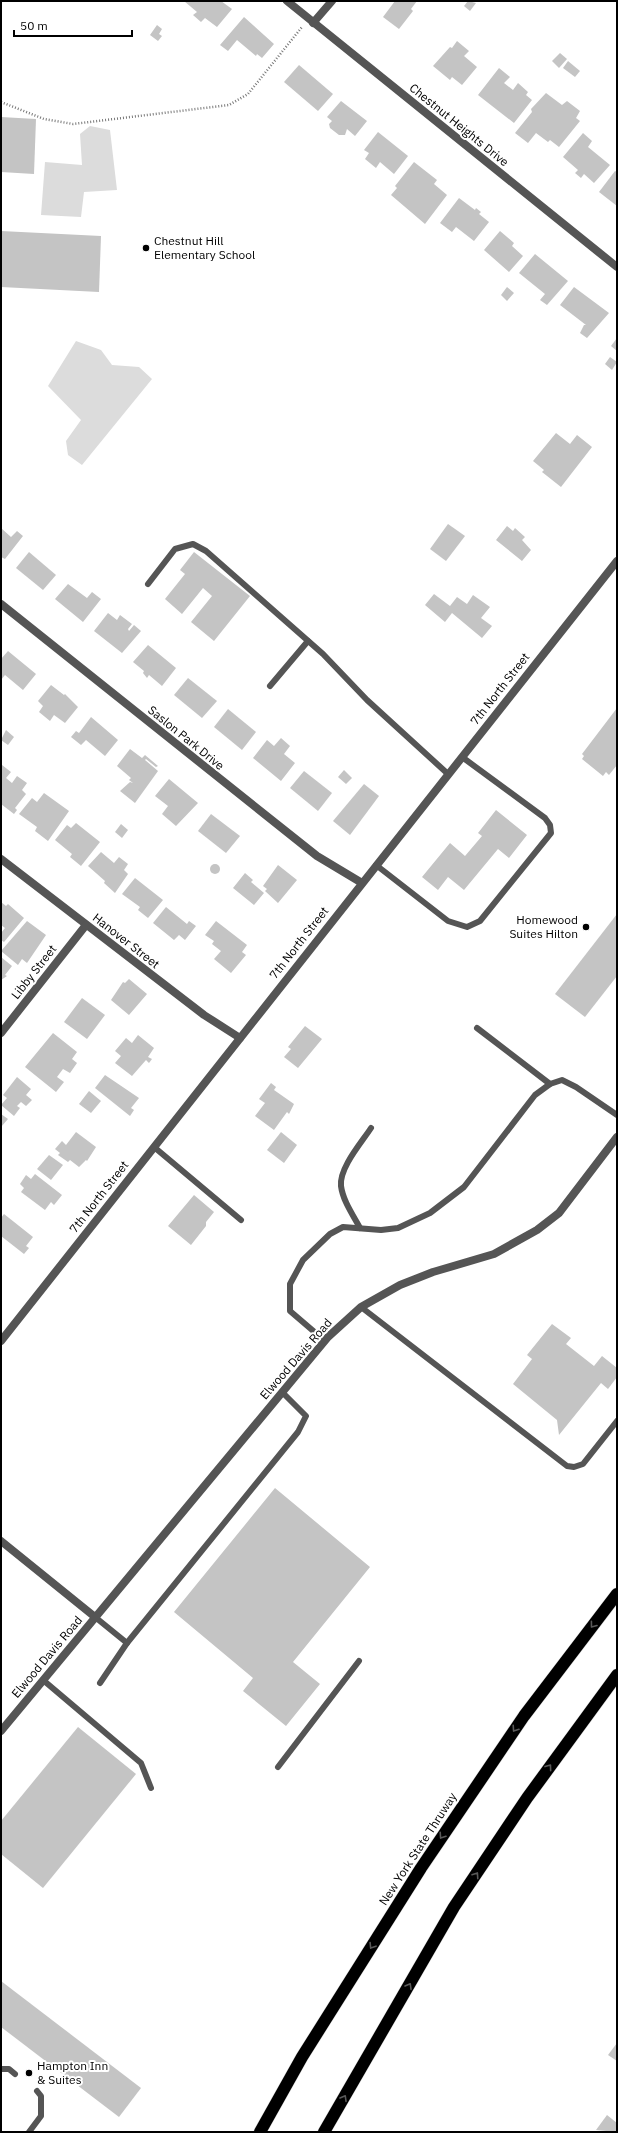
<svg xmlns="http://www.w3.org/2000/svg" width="618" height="2133" font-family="'IBM Plex Sans',sans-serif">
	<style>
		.green { fill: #dcdcdc }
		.building { fill: #c4c4c4 }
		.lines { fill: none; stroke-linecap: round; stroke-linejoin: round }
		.motorway-casing { stroke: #dbdbdb; stroke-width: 13 }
		.path { stroke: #777; stroke-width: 2.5; stroke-dasharray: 1 2; stroke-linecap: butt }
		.service { stroke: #555; stroke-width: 6 }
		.minor { stroke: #555; stroke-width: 8 }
		.tertiary { stroke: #555; stroke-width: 8 }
		.motorway { stroke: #000; stroke-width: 12 }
		.oneway { stroke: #595959 }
		.poi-dot { fill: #000; stroke: #fff; stroke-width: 1.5 }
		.labels { text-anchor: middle; stroke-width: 4; stroke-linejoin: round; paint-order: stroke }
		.street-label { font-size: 12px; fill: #000; stroke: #fff }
		.poi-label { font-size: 12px; fill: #000; stroke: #fff; text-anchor: start }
	</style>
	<rect width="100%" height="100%" fill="#fff"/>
	<g class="green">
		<path d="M90,126l20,4 7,60 -33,2 -3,25 -40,-2 4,-53 37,3 -2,-31z"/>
		<path d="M76,341l25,9 11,15 27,2 13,12 -70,86 -14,-10 -2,-14 15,-21 -33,-34z"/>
	</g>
	<g class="building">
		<path d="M184,1h37l11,8 -15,18 -12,-9 -4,4 -8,-7 4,-3z"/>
		<path d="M395,1h22l-6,8 2,2 -14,18 -16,-12z"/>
		<path d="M468,1l8,2 -6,8 -6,-5z"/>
		<path d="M244,17l30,27 -12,14 -5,-4 -1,2 -19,-16 -9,11 -8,-6z"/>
		<path d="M157,25l5,4 -3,5 3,2 -4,5 -8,-6z"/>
		<path d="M457,41l12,10 -5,5 13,11 -15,18 -10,-8 -2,3 -17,-14 17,-19 2,1z"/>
		<path d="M560,53l7,6 -8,9 -7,-7z"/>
		<path d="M568,61l12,10 -5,6 -12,-9z"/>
		<path d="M299,65l34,29 -15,17 -34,-29z"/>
		<path d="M499,68l11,9 -6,6 9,7 5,-7 10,9 -2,3 6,5 -18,23 -36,-28z"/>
		<path d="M546,93l16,12 5,-4 13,10 -4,7 4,3 -21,26 -9,-7 -2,2 -12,-9 -8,10 -13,-10 17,-21 -1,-3z"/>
		<path d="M341,101l26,20 -12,15 -8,-7 -2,6h-6l-9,-7 -1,-4 3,-3 -5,-4z"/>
		<path d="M1,117l35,2 -2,55 -33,-2z"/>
		<path d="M378,132l30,24 -14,18 -14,-12 -4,6 -11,-9 4,-6 -5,-3z"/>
		<path d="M583,133l9,8 -4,6 22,18 -16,18 -10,-9 -3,4 -6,-5 3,-3 -15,-13z"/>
		<path d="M414,162l23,18 -3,4 13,11 -22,29 -34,-29 6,-7 -2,-2z"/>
		<path d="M615,171l2,1v34l-18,-14z"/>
		<path d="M459,198l16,12 1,-2 5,4 -2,2 10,8 -15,19 -18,-14 -4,5 -12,-9z"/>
		<path d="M1,231l100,5 -2,56 -98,-5z"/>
		<path d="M500,231l14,12 -2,3 11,10 -14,16 -25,-22z"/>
		<path d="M535,254l33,27 -21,24 -7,-5 5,-6 -26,-21z"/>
		<path d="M507,287l7,6 -7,8 -6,-6z"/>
		<path d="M574,287l35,26 -22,25 -7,-5 4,-8h2l-26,-20z"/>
		<path d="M617,338v13l-6,-5z"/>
		<path d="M610,357l7,5 -5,8 -7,-6z"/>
		<path d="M556,433l14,11 7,-9 15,12 -31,40 -19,-15 2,-2 -11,-9z"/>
		<path d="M448,524l17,12 -19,25 -16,-12z"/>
		<path d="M507,526l6,5 2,-3 10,9 -3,3 9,10 -9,11 -26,-21z"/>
		<path d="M1,528l10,9 6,-6 6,5 -18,23 -4,-2z"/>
		<path d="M29,552l27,23 -13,15 -27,-22z"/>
		<path d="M194,552l56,44 -36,45 -23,-19 21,-26 -9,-8 -21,26 -17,-15 20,-25 -5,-4z"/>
		<path d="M68,584l19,14 5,-6 9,7 -18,23 -28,-23z"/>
		<path d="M434,594l16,12 7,-9 10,7 6,-9 17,12 -9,11 11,8 -10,12 -30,-25 -7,9 -20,-17z"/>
		<path d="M108,613l9,7 3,-5 12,9 -4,5 1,2 5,-6 7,6 -19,22 -28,-22z"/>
		<path d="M148,645l28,23 -14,18 -13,-11 -2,3 -4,-5 1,-2 -11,-9z"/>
		<path d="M8,651l28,23 -13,16 -18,-15 -4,5v-21z"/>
		<path d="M188,678l29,23 -15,17 -28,-23z"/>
		<path d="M51,685l13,10 1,-1 13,13 -13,16 -11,-8 -4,6 -11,-9 4,-6 -5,-5z"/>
		<path d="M617,708v57l-8,10 -3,-3 -3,4 -21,-17 2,-3 -2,-2z"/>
		<path d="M228,709l28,23 -14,18 -28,-23z"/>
		<path d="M91,717l27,23 -13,16 -19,-16 -5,5 -10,-8 5,-6 3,2z"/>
		<path d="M6,730l8,7 -6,8 -7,-5z"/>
		<path d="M281,738l9,8 -6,8 11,9 -14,18 -28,-23 14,-18 7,6z"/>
		<path d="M130,749l12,9 3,-3 13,11 -2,1 -10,-8 -1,1 13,11 -23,32 -15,-12 10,-9 3,1 -4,-3 2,-2 -14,-12z"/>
		<path d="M2,765l9,7 -5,6 6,5 5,-7 10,7 -5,7 4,4 -11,14 2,2 -3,4 -13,-10z"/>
		<path d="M344,770l8,8 -6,6 -8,-7z"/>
		<path d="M304,771l28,22 -14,18 -28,-23z"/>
		<path d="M169,779l29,24 -22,23 -14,-12 6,-8 -13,-10z"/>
		<path d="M364,784l15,12 -29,39 -17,-14z"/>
		<path d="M44,793l25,18 -21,30 -13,-10 2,-4 -18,-13 13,-16 5,4z"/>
		<path d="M496,810l31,25 -18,23 -11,-9 -34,41 -16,-13 -10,13 -16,-13 28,-34 15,13 17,-20 -4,-3z"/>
		<path d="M211,814l29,22 -14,17 -28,-22z"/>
		<path d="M76,823l24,19 -19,24 -11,-9 2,-3 -17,-14 12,-15 4,3z"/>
		<path d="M121,824l7,6 -6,8 -7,-6z"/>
		<path d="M101,852l13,11 5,-6 9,7 -4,6 4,4 -13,19 -11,-10 1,-2 -17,-15z"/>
		<circle cx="215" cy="869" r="5"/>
		<path d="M278,865l19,15 -19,23 -13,-12 2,-2 -4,-3z"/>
		<path d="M245,873l8,7 -2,2 13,11 -10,12 -21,-17z"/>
		<path d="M135,878l28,22 -15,18 -10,-8 2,-3 -18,-13z"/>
		<path d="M1,902l5,4 2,-2 16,14 -20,24 -3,-2v-7l4,-5 -4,-3z"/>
		<path d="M166,907l21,17 2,-3 7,5 -11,14 -6,-5 -5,5 -21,-17z"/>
		<path d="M617,914v62l-32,41 -30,-23z"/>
		<path d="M27,921l19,14 -19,28 -5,-4 -4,6 -17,-14z"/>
		<path d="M216,921l31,24 -5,7 4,3 -15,18 -17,-14 7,-8 -9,-7 2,-3 -9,-6z"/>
		<path d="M1,957l11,9 -7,9 2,1 -6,4z"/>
		<path d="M129,979l18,15 -18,21 -18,-15 12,-18 2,1z"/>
		<path d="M82,998l23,17 -18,24 -23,-17z"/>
		<path d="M305,1026l17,13 -24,29 -14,-11 7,-8 -3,-2z"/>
		<path d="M53,1033l24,19 -5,7 5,4 -7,10 -7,-4 -6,8 7,5 -8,10 -31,-25z"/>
		<path d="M138,1035l16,13 -6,9 4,2 -3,4 -3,-3 -14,16 -17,-13 6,-7 -6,-5 11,-13 6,5z"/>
		<path d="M105,1075l34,23 -8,10 3,2 -4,6 -35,-28z"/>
		<path d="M17,1077l14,12 -5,6 6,5 -6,6 -5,-4 -4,4 3,2 -6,8 -13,-11 6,-7 -4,-3z"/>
		<path d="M271,1083l5,4 -2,3 20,14 -5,10 -2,-2 -13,18 -19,-14 10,-13 -6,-4z"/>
		<path d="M89,1091l12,10 -10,12 -12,-9z"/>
		<path d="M1,1114l7,5 -7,8z"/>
		<path d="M76,1132l20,15 -9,14 -1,-1 -7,7 -9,-7 -2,2 -10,-7 2,-2 -5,-4 7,-8 4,4z"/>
		<path d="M281,1132l16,13 -13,18 -17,-13z"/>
		<path d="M49,1155l14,10 -12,15 -14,-11z"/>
		<path d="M35,1174l27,21 -8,10 -3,-3 -6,8 -24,-18 3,-4 -4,-4 6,-9 5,4z"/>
		<path d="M194,1195l20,17 -8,10v4l-15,19 -23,-19z"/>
		<path d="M4,1214l29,23 -7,9 3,2 -5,6 -23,-18v-18z"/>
		<path d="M552,1324l19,14 -5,6 28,22 8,-10 15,12v9l-9,12 -7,-6 -42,52 -2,-15 -44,-36 19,-25 -5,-4z"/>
		<path d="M275,1488l95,79 -77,95 27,22 -34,42 -43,-35 10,-13 -79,-66z"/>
		<path d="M78,1727l58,47 -93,114 -42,-34v-33z"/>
		<path d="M1,1981l140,107 -22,29 -118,-90z"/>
		<path d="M617,2043v18l-9,-6z"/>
		<path d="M607,2115l10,8v9l-21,-2z"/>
	</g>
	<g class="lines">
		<g class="motorway-casing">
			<g id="motorway">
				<path d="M260,2132l42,-75 119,-189 103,-152 93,-122"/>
				<path d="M324,2132l130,-225 73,-109 90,-123"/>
			</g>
		</g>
		<path class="path" d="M1,102l43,17 29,5 156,-19 19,-11 54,-67"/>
		<g class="service">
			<path d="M148,584l27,-35 18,-5 13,7 117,103 44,46 81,74"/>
			<path d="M270,686l38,-45"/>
			<path d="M376,865l72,56 19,6 13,-6 71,-88 -1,-8 -5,-7 -83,-61"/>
			<path d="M477,1028l73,56"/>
			<path d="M154,1147l87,73"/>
			<path d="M360,1228c-7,-13 -17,-27 -19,-42 -2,-18 21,-44 30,-58"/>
			<path d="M361,1307l206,159 7,1 9,-3 34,-43"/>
			<path d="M325,1341l-35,-30v-27l13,-24 27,-26 13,-7 38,3 17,-2 32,-15 34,-26 71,-92 15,-11 12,-4 14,7 41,28"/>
			<path d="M95,1617l32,26"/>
			<path d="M43,1680l98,83 10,25"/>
			<path d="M100,1683l27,-40 171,-211 8,-16 -24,-24"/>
			<path d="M278,1767l81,-106"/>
			<path d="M1,2069h8l6,5"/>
			<path d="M29,2132l12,-16v-20l-4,-5"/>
		</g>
		<g class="minor">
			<path d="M287,1l330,266"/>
			<path d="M313,23l19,-22"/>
			<path d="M1,604l316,252 45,27"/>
			<path d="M1,859l203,156 36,23"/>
			<path d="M1,1033l85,-108"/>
			<path d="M1,1541l94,76"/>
			<path d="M1,1731l327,-394 33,-30 39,-22 33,-13 61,-18 43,-24 22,-17 58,-76"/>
		</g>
		<path class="tertiary" d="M1,1341l616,-780"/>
		<use href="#motorway" class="motorway"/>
	</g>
	<defs><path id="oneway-chevron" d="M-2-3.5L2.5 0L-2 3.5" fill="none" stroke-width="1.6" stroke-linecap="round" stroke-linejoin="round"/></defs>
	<g class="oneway">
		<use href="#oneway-chevron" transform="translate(593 1625) rotate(127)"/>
		<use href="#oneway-chevron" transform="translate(515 1729) rotate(124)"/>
		<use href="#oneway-chevron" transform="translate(549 1767) rotate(-54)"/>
		<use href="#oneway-chevron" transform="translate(442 1836) rotate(124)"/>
		<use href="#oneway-chevron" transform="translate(476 1875) rotate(-56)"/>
		<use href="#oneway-chevron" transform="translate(372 1946) rotate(122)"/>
		<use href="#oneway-chevron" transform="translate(409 1986) rotate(-60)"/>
		<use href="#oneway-chevron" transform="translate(344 2098) rotate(-60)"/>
	</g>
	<g class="poi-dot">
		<circle cx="146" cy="248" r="4"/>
		<circle cx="586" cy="927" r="4"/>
		<circle cx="29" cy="2073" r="4"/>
	</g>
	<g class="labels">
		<g class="street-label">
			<text transform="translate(459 125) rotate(39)" y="4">Chestnut Heights Drive</text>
			<text transform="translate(500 689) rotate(-52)" y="4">7th North Street</text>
			<text transform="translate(186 738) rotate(39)" y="4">Saslon Park Drive</text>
			<text transform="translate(126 941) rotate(38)" y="4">Hanover Street</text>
			<text transform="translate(299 943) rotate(-52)" y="4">7th North Street</text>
			<text transform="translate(34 972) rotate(-52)" y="4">Libby Street</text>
			<text transform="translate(99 1197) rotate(-52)" y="4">7th North Street</text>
			<text transform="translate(296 1359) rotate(-49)" y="4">Elwood Davis Road</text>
			<text transform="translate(47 1657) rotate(-50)" y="4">Elwood Davis Road</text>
			<text transform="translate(418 1849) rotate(-57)" y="4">New York State Thruway</text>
		</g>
		<g class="poi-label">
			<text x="154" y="245">Chestnut Hill<tspan x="154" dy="14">Elementary School</tspan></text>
			<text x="578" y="924" text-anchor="end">Homewood<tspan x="578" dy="14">Suites Hilton</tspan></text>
			<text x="37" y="2070">Hampton Inn<tspan x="37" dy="14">&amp; Suites</tspan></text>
		</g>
	</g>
	<rect width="618" height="2133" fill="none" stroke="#000000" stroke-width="4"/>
	<path d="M14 30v6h118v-6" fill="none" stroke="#000000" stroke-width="2"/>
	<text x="20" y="30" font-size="12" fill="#000000" stroke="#ffffff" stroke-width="3" paint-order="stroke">50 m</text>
</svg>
